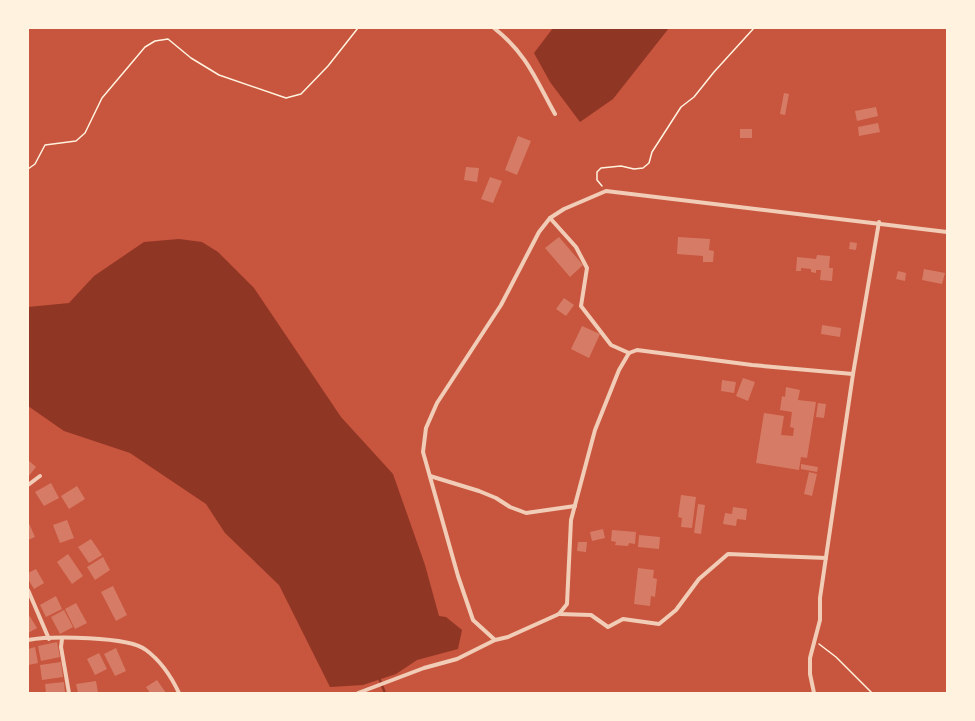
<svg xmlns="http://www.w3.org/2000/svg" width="975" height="721" font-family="'IBM Plex Serif',serif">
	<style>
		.water { fill: #8f3625 }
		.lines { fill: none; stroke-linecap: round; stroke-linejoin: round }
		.stream { stroke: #8f3625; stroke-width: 2.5 }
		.building { fill: #d67c66 }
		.path { stroke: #fff3e0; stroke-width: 1.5 }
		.minor { stroke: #f1ccb7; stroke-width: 4 }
	</style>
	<rect width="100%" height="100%" fill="#c8553d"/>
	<g class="water">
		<path d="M553,28h116l-56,71 -33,23 -30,-40 -16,-29z"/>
		<path d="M179,239l23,3 16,10 36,36 87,129 52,57 32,91 14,51 7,1 16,13 -4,19 -41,11 -21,14 -33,11 -33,2 -51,-102 -54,-52 -19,-29 -76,-51 -66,-22 -36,-25v-99l41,-4 25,-27 50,-34z"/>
	</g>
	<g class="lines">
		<path class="stream" d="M379,678l6,15"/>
	</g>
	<g class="building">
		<path d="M784,93l5,1 -4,21 -5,-1z"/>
		<path d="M876,107l2,9 -21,5 -2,-10z"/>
		<path d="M878,123l2,9 -21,4 -1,-9z"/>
		<rect x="740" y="129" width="12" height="9"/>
		<path d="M518,136l13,5 -14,34 -12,-5z"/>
		<path d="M466,167l13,1 -2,14 -13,-2z"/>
		<path d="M490,177l12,4 -9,22 -12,-4z"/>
		<path d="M559,237l24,28 -13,12 -25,-29z"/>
		<path d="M678,237l32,2 -1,11 5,1 -1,11h-10v-6l-26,-2z"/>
		<path d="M850,242l7,1 -1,7 -7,-1z"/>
		<path d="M817,255l13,1 -1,12h4l-1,13 -12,-1 1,-10h-5v3l-5,-1v-3l-10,-1v3h-5l1,-14 19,2z"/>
		<path d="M924,269l21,4 -3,11 -20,-4z"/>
		<path d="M898,271l8,2 -1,8 -9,-2z"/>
		<path d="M564,298l10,7 -8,11 -10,-7z"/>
		<path d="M822,325l19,3 -1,9 -19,-3z"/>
		<path d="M582,326l18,8 -11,24 -18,-9z"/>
		<path d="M743,378l12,4 -7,19 -12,-5z"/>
		<path d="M722,380l14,2 -2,11 -13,-2z"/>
		<path d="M786,387l14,3 -2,10 18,2 -9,56 -6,-1 -2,13 -43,-7 8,-50 20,3 -3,19 12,1 1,-8 -4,-1 2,-15 -12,-2 2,-14 3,1z"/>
		<path d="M818,403l8,1 -2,14 -8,-1z"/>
		<path d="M28,460l8,7 -8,10z"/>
		<path d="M801,464l17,3 -1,5 -16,-3z"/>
		<path d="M809,472l8,2 -5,22 -8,-2z"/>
		<path d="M51,483l8,15 -15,8 -9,-14z"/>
		<path d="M77,486l8,13 -16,10 -8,-13z"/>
		<path d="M681,495l15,2 -4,31 -11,-1 1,-9 -4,-1z"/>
		<path d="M698,504l7,1 -4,29 -7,-1z"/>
		<path d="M733,507l14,2 -1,11 -9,-1 -1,7 -13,-2 2,-11 7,1z"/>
		<path d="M67,520l7,18 -14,5 -7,-18z"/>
		<path d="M28,521l7,16 -7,3z"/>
		<path d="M603,529l2,9 -13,3 -2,-9z"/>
		<path d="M612,530l24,2 -1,12 -6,-1 -1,3 -13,-1 1,-3 -5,-1z"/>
		<path d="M639,535l21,2 -1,12 -21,-2z"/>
		<path d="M91,539l11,16 -13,8 -11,-16z"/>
		<path d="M578,542h9l-1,10 -9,-1z"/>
		<path d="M68,554l15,22 -11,8 -15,-22z"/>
		<path d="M103,557l7,13 -15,10 -8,-13z"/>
		<path d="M638,568l16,2 -1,8 4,1 -2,18 -4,-1 -1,10 -16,-2z"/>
		<path d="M36,569l8,14 -10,6 -6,-10v-6z"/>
		<path d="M113,586l14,29 -11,6 -15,-29z"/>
		<path d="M56,596l6,13 -16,8 -6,-12z"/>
		<path d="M76,603l11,20 -12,6 -10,-20z"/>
		<path d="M64,610l9,17 -13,7 -9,-17z"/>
		<path d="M29,615l8,13 -9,5v-17z"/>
		<path d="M57,642l3,15 -19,4 -3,-15z"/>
		<path d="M35,647l3,16 -10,2v-16z"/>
		<path d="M116,648l10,23 -11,5 -11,-22z"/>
		<path d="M99,653l8,16 -12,6 -8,-16z"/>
		<path d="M61,662l2,15 -21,3 -2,-15z"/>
		<path d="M157,680l9,13h-16l-4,-6z"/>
		<path d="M96,681l2,12h-20l-2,-9z"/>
		<path d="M64,682l1,11h-19l-1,-9z"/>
	</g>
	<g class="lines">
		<g class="path">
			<path d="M28,169l7,-5 10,-19 31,-4 9,-8 17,-35 43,-51 10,-6 13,-2 23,19 28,17 67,23 15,-4 27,-28 30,-38"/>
			<path d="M602,186l-5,-6v-8l4,-4 20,-2 13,3 9,-1 6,-5 3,-11 29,-45 13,-10 20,-25 40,-44"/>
			<path d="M819,644l17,13 36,36"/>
		</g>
		<g class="minor">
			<path d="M494,28c33,26 42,52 61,86"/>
			<path d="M550,218l26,29 11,21 -6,38 30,39 18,8"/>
			<path d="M430,476l49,15 17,7 14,9 16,6 49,-7"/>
			<path d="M28,485l12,-9"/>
			<path d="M28,590l21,49"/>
			<path d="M559,614l32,1 17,12 15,-8 36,5 17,-14 23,-31 29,-25 98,4"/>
			<path d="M62,639l-1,8 8,46"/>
			<path d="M28,640c22,-4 101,-4 118,10 15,11 25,26 33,43"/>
			<path d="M495,640l-22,-20 -15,-44 -35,-124 3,-24 11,-25 64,-98 38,-73 11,-14 14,-9 42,-18 341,41"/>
			<path d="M358,693l66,-25 33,-9 38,-19 13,-3 51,-23 8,-10 4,-84 24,-90 24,-60 10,-17 8,-3 115,15 101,9"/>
			<path d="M814,693l-4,-19v-16l10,-38v-22l33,-224 26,-152"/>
		</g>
	</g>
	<rect width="975" height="721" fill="none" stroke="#fff3e0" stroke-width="58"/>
</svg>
